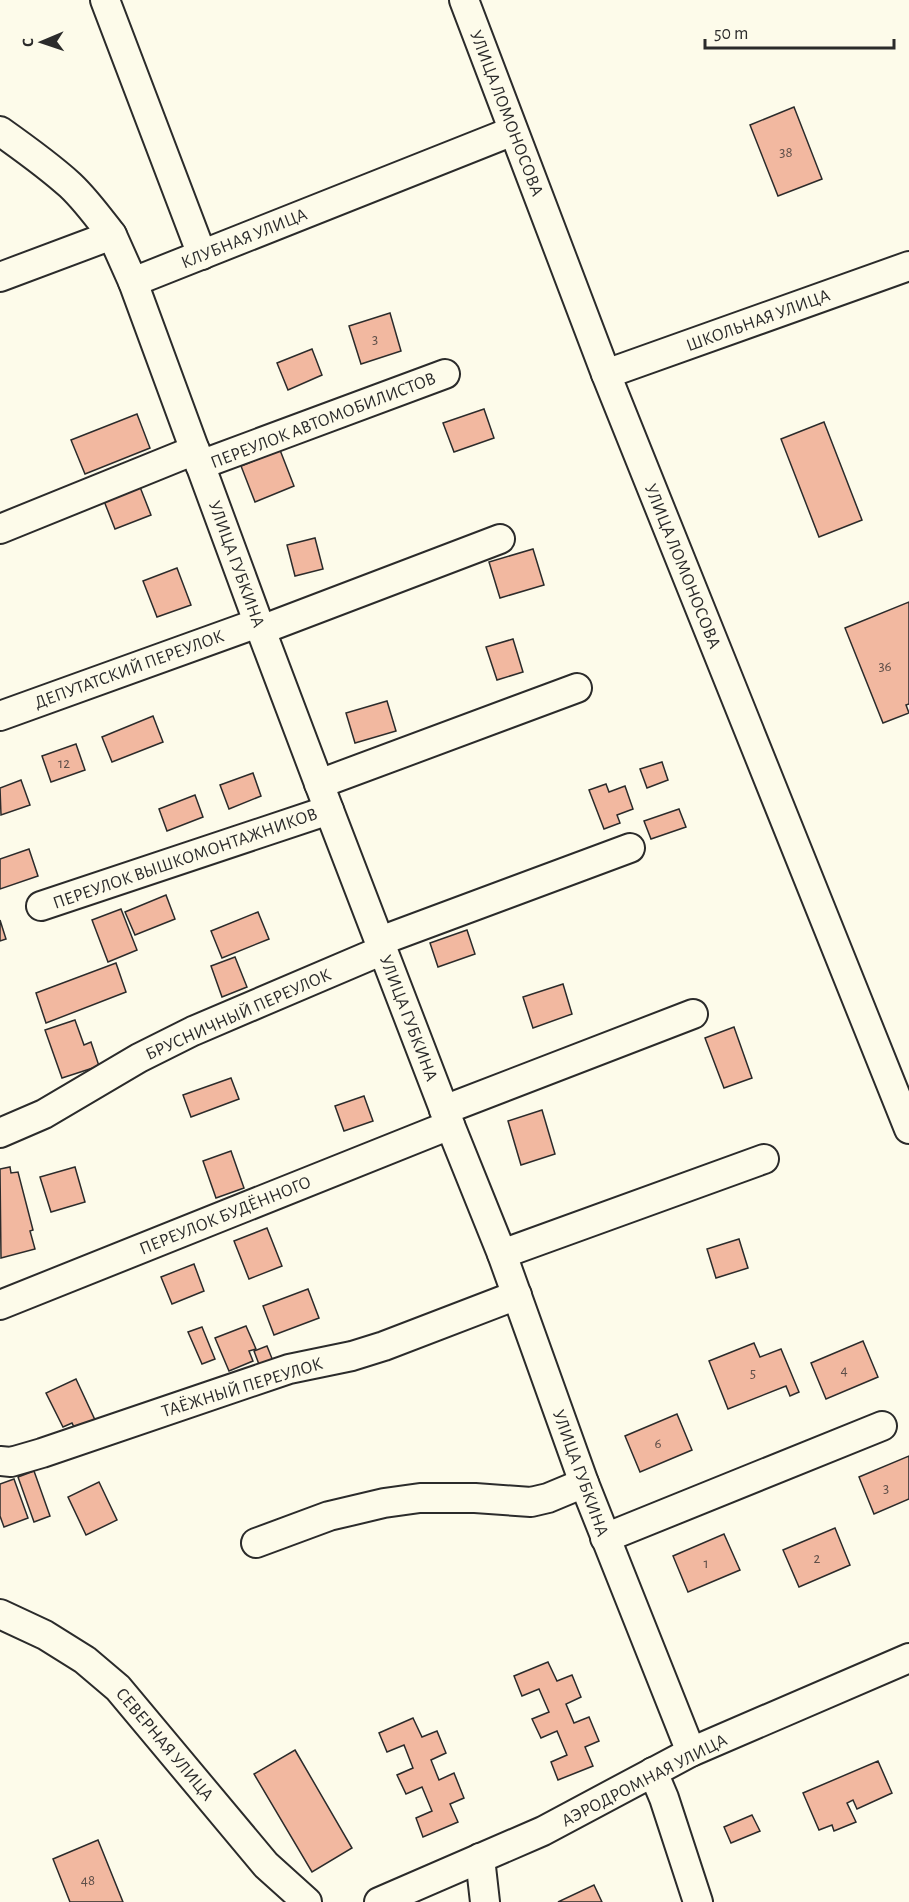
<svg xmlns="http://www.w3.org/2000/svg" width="909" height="1902" font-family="'Alegreya Sans',sans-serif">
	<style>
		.building { fill: #f2b8a0; stroke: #2b2b2b; stroke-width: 1.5 }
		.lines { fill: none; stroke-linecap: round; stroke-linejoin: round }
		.minor-casing { stroke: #2b2b2b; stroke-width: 32 }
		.minor { stroke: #fdfbea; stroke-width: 28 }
		.labels { text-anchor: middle; stroke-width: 4.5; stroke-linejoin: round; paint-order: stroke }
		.number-label { font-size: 15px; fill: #5d4e48 }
		.street-label { font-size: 18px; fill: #2b2b2b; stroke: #fdfbea }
	</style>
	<rect width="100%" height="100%" fill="#fdfbea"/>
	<g class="building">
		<path d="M794,107l28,72 -44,17 -28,-71z"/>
		<path d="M390,313l11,38 -40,13 -12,-38z"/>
		<path d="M312,349l10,26 -34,15 -11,-27z"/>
		<path d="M484,409l10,29 -40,14 -11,-29z"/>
		<path d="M137,414l13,34 -65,26 -14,-34z"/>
		<path d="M824,422l38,98 -43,17 -38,-98z"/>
		<path d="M280,450l14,36 -39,16 -14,-36z"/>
		<path d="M140,487l11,28 -36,14 -11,-28z"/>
		<path d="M315,538l8,31 -28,7 -8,-31z"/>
		<path d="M533,549l11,36 -44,13 -11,-36z"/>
		<path d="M177,568l14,37 -34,12 -14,-36z"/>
		<path d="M909,602v102l-3,1 3,8 -26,10 -38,-95z"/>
		<path d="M513,639l10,33 -26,8 -11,-33z"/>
		<path d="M387,701l9,30 -41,12 -9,-30z"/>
		<path d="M153,716l10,26 -51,20 -10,-25z"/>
		<path d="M76,744l9,26 -34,12 -9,-26z"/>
		<path d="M662,762l6,18 -21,8 -7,-19z"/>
		<path d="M253,773l8,23 -32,13 -9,-24z"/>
		<path d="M21,780l9,25 -29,10 -1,-27z"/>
		<path d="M606,784l3,8 16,-6 8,23 -16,6 3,8 -16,6 -15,-39z"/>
		<path d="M195,795l8,22 -36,14 -8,-22z"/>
		<path d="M679,809l7,18 -35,12 -7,-18z"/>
		<path d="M29,849l9,27 -38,13v-30z"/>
		<path d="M166,895l9,24 -40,16 -10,-23z"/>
		<path d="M121,909l16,41 -29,12 -16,-42z"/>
		<path d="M258,912l11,27 -47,19 -11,-27z"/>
		<path d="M0,920l6,19 -6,2z"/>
		<path d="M467,930l8,24 -37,13 -8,-24z"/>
		<path d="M235,957l12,30 -25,10 -11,-31z"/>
		<path d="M116,963l10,29 -80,31 -10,-30z"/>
		<path d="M563,984l9,30 -39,14 -10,-31z"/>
		<path d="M75,1020l9,25 7,-3 8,24 -37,12 -17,-48z"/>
		<path d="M734,1027l18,51 -28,10 -19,-50z"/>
		<path d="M231,1078l8,21 -48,18 -8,-22z"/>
		<path d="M364,1096l9,25 -29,10 -9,-25z"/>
		<path d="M542,1110l13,44 -34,11 -13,-44z"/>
		<path d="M231,1151l13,37 -28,10 -13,-37z"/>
		<path d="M10,1167l1,6 7,-1 15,58 -3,1 5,18 -34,9 -1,-89z"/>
		<path d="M75,1167l10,35 -34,10 -11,-35z"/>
		<path d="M267,1228l15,38 -33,13 -15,-38z"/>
		<path d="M739,1239l9,29 -32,10 -9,-29z"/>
		<path d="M194,1264l10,27 -32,13 -11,-27z"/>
		<path d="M308,1289l11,29 -45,17 -11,-29z"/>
		<path d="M246,1326l10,23 -7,2 4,10 -24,10 -14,-33z"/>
		<path d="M202,1327l13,32 -13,5 -14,-32z"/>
		<path d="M863,1341l15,36 -52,22 -15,-36z"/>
		<path d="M754,1343l6,14 21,-8 18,43 -9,4 -4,-10 -58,23 -19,-48z"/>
		<path d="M267,1346l6,15 -13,6 -6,-16z"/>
		<path d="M76,1379l19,41 -20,9 -3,-6 -9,4 -17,-34z"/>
		<path d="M677,1414l15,36 -52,22 -15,-36z"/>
		<path d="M909,1456v43l-35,15 -15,-37z"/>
		<path d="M34,1471l16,45 -16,6 -16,-45z"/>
		<path d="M14,1479l14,39 -24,9 -4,-11v-32z"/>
		<path d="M99,1482l18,38 -31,15 -18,-38z"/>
		<path d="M835,1528l15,37 -51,22 -16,-37z"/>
		<path d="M724,1534l16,36 -52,22 -15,-36z"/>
		<path d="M548,1662l9,19 15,-6 9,22 -15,7 8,19 15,-6 10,24 -14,6 8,19 -35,14 -7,-18 16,-7 -10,-24 -16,7 -9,-19 17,-7 -10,-23 -17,7 -8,-20z"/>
		<path d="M413,1718l9,19 15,-6 9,22 -15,7 8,20 15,-7 10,25 -14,6 8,18 -35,15 -7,-19 16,-7 -10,-24 -16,7 -9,-19 16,-7 -9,-23 -17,7 -8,-19z"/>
		<path d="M295,1750l57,98 -40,24 -58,-98z"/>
		<path d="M878,1761l14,32 -35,16 -4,-9 -6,3 9,19 -22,9 -2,-6 -13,5 -16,-37z"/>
		<path d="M752,1815l8,16 -29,12 -7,-16z"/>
		<path d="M98,1840l25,62h-53l-17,-43z"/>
		<path d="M594,1885l8,17h-44z"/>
	</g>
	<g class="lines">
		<g class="minor-casing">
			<g id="minor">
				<path d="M105,0l97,255"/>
				<path d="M464,0l142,374 303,755"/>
				<path d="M0,131c24,17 48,34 70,54 16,15 29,33 42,50"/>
				<path d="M0,277l112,-42 21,47 380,-151"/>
				<path d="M133,282l128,348 68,180 121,315 52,129 82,229 107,269"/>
				<path d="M606,374l303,-108"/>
				<path d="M200,465l245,-91"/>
				<path d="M0,529l195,-79"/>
				<path d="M261,630l239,-91"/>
				<path d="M0,716l258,-93"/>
				<path d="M319,784l258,-96"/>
				<path d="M41,906l288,-96"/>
				<path d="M380,941l250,-93"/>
				<path d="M444,1110l249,-96"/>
				<path d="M0,1133l44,-19 95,-56 54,-27 190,-81"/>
				<path d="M502,1254l262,-95"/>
				<path d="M0,1305l450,-180"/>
				<path d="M0,1461l11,1 31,-9 247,-84 63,-13 32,-10 133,-51"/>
				<path d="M605,1538l277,-112"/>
				<path d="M256,1543l73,-27 55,-13 36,-5h55l56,4 17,-4 36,-15"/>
				<path d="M0,1614l45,21 40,25 33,28 148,177 41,37"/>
				<path d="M653,1772l11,26 34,104"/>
				<path d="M480,1858l5,44"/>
				<path d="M379,1902l164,-71 148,-79 218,-94"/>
			</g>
		</g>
		<use href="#minor" class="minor"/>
	</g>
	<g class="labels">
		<g class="number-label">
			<text x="786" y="157">38</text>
			<text x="375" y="344">3</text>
			<text x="885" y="671">36</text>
			<text x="64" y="768">12</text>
			<text x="844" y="1375">4</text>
			<text x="753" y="1378">5</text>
			<text x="658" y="1448">6</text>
			<text x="886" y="1493">3</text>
			<text x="817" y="1563">2</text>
			<text x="706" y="1568">1</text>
			<text x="88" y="1885">48</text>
		</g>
		<g class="street-label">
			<text transform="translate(507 113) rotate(69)" y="6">УЛИЦА ЛОМОНОСОВА</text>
			<text transform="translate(244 238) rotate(-22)" y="6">КЛУБНАЯ УЛИЦА</text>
			<text transform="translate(758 320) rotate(-20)" y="6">ШКОЛЬНАЯ УЛИЦА</text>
			<text transform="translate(323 420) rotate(-21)" y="6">ПЕРЕУЛОК АВТОМОБИЛИСТОВ</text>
			<text transform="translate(237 564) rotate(70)" y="6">УЛИЦА ГУБКИНА</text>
			<text transform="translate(683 566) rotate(68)" y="6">УЛИЦА ЛОМОНОСОВА</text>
			<text transform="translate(129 669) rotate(-20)" y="6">ДЕПУТАТСКИЙ ПЕРЕУЛОК</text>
			<text transform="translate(185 858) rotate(-19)" y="6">ПЕРЕУЛОК ВЫШКОМОНТАЖНИКОВ</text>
			<text transform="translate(238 1014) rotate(-24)" y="6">БРУСНИЧНЫЙ ПЕРЕУЛОК</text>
			<text transform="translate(409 1018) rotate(69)" y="6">УЛИЦА ГУБКИНА</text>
			<text transform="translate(225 1215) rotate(-22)" y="6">ПЕРЕУЛОК БУДЁННОГО</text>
			<text transform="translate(242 1387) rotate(-17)" y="6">ТАЁЖНЫЙ ПЕРЕУЛОК</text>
			<text transform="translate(581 1473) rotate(70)" y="6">УЛИЦА ГУБКИНА</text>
			<text transform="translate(165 1744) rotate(50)" y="6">СЕВЕРНАЯ УЛИЦА</text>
			<text transform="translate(644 1780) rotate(-27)" y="6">АЭРОДРОМНАЯ УЛИЦА</text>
		</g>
	</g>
	<g transform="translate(42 42) rotate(268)" stroke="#fdfbea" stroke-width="4.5" paint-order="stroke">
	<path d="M0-4.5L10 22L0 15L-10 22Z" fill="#2b2b2b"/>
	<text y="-9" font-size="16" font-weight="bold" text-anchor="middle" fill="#2b2b2b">С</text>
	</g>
	<path d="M705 39v9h189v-9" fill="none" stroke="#2b2b2b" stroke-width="3"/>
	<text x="714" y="39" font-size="18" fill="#2b2b2b" stroke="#fdfbea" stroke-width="4.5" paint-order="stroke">50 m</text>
</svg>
